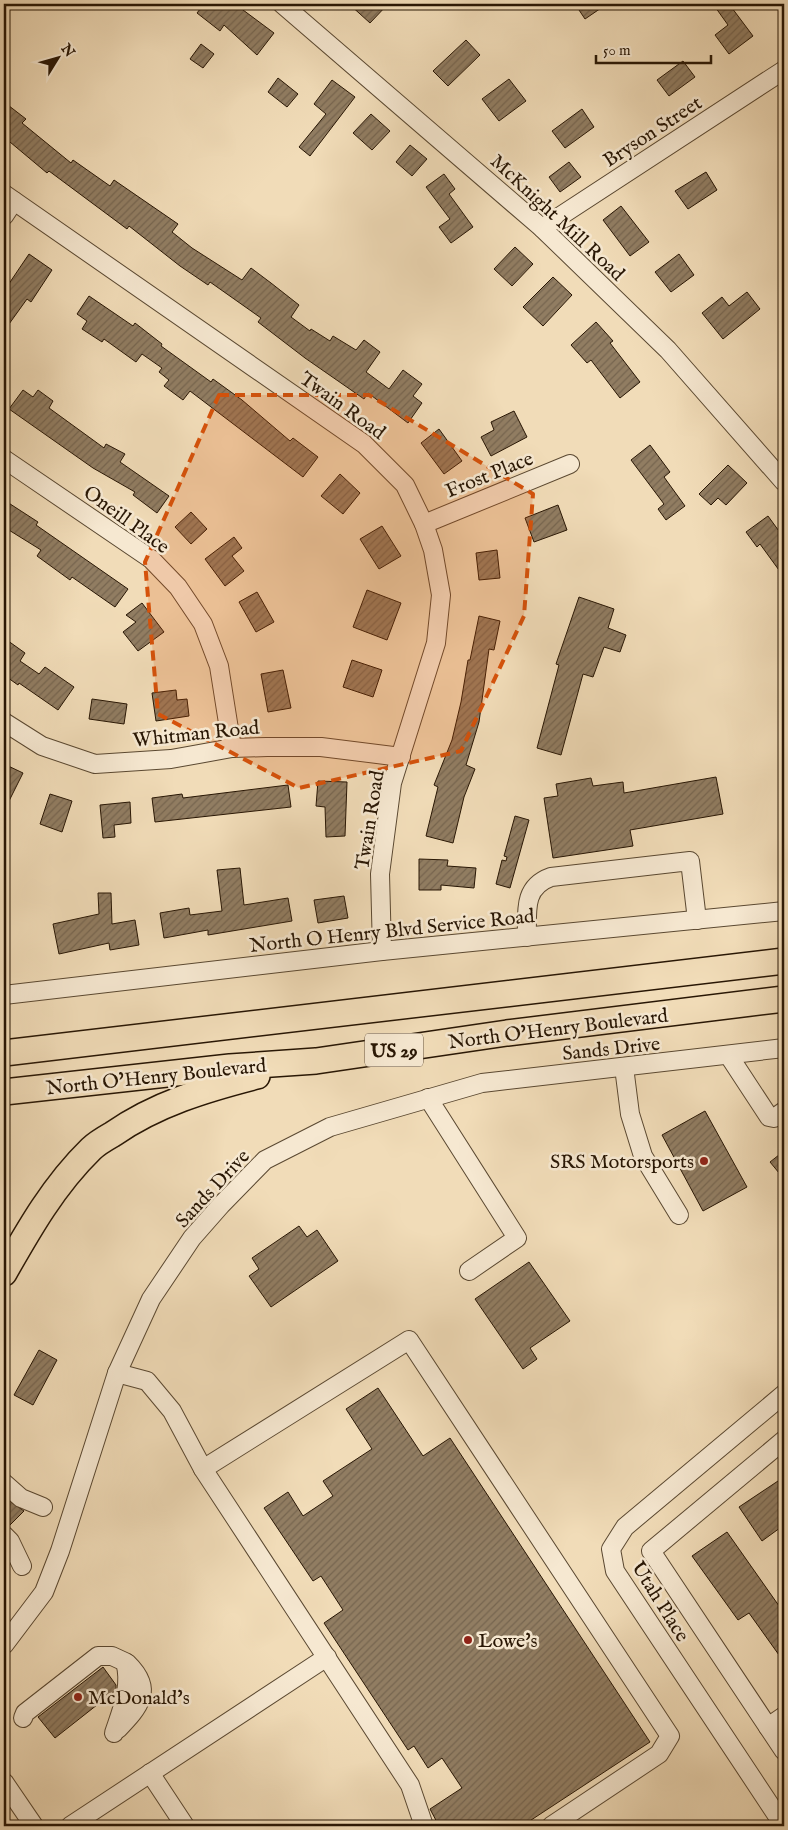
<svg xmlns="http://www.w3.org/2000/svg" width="788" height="1830" font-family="'IM FELL English',serif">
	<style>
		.building { fill: url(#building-hatch); stroke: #281604 }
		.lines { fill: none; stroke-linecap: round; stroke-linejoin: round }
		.minor-casing { stroke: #5a4831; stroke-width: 20 }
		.highway-casing { stroke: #281604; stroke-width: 28 }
		.minor { stroke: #f6e8d1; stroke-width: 18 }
		.highway { stroke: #f1dcb8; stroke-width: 25 }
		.marked { fill: #d5520b; fill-opacity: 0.2; stroke: #d5520b; stroke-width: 4; stroke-dasharray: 10 6; stroke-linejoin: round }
		.poi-dot { fill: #8f2418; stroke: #f6e8d1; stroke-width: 2 }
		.labels { text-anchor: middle; stroke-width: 5; stroke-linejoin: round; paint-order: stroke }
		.shield { fill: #f6e8d1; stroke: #665542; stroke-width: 1 }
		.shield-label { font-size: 19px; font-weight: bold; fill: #281604 }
		.street-label { font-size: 20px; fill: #281604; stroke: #f6e8d1 }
		.poi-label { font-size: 20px; fill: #281604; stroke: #f6e8d1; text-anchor: start }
	</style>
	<defs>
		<pattern id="building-hatch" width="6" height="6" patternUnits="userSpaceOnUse" patternTransform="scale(1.25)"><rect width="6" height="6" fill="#917d62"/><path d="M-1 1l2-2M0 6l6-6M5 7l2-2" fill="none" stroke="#76654f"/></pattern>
	</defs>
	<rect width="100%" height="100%" fill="#f1dcb8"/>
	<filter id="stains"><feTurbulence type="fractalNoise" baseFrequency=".004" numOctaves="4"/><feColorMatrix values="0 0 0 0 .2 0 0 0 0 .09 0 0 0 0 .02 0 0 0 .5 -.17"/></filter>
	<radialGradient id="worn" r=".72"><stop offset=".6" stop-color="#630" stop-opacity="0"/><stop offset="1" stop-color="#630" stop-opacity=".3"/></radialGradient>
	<g class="building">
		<path d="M204,4h31l39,29 -17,22 -33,-30 -4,6 -23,-18z"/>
		<path d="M349,4h39l-18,19z"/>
		<path d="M575,4h32l-22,15z"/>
		<path d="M713,4h16l24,32 -24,18 -14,-19 13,-10z"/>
		<path d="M466,40l14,15 -32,31 -15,-15z"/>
		<path d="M201,44l13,10 -11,14 -13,-9z"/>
		<path d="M683,61l12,16 -26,19 -12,-16z"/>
		<path d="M278,78l20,16 -11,13 -19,-15z"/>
		<path d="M509,79l17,22 -27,20 -17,-22z"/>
		<path d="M332,80l23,17 -45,59 -11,-9 27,-33 -12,-10z"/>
		<path d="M4,102l22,17 -4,4 49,40 2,-3 37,26 4,-6 64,44 -6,8 20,16 50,32 9,-12 20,15 28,22 -8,12 19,14 1,-2 19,12 3,-5 23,14 8,-10 16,12 -14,20 23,17 14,-19 19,14 -9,12 9,7 -14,20 -40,-30 -4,6 -59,-41 -47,-36 3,-4 -51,-36 -2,3 -28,-19 -51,-40 -2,3 -78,-58 -2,2 -43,-36z"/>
		<path d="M582,109l12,18 -29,21 -13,-17z"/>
		<path d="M371,114l19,17 -18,19 -19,-17z"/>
		<path d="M410,145l17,14 -15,17 -16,-14z"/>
		<path d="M569,162l12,15 -21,15 -11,-15z"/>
		<path d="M706,172l11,18 -29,19 -13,-18z"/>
		<path d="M444,174l11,15 -6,5 24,33 -22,16 -12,-16 11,-8 -24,-32z"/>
		<path d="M621,206l28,36 -19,14 -27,-36z"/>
		<path d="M515,247l18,17 -21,22 -18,-17z"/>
		<path d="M29,254l23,16 -21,32 -4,-3 -23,32v-40z"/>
		<path d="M679,254l15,21 -23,17 -16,-20z"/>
		<path d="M553,277l19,18 -29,31 -20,-19z"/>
		<path d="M747,292l13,17 -37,30 -21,-26 20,-16 7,9z"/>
		<path d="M89,296l44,30 2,-3 27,21 -1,2 50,36 2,-3 29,21 48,41 3,-3 25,19 -15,20 -113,-86 -7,9 -19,-14 5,-6 -10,-8 3,-4 -20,-14 -6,8 -32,-23 -2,3 -20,-13 5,-8 -10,-7z"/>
		<path d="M596,322l17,19 -3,2 30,39 -20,16 -29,-38 -4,3 -16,-18z"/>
		<path d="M23,390l10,7 5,-7 15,11 -4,7 55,40 2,-4 19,10 -5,8 49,34 -12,17 -24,-18 2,-3 -42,-24 -84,-59z"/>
		<path d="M514,411l13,26 -36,19 -10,-19 13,-7 -3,-8z"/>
		<path d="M439,429l23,32 -18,13 -23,-31z"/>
		<path d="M650,445l20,27 -6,5 21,29 -19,14 -8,-11 6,-5 -33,-44z"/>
		<path d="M728,465l19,18 -21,22 -8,-7 -7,7 -12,-11z"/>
		<path d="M340,474l20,19 -17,21 -22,-18z"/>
		<path d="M4,500l34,22 -2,3 92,64 -13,18 -43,-30 -2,3 -33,-24 4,-6 -37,-23z"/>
		<path d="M558,505l9,25 -33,12 -9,-24z"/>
		<path d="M191,512l16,17 -16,15 -16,-17z"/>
		<path d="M768,516l16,22v39l-24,-33 -3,3 -11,-15z"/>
		<path d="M382,526l19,30 -22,13 -19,-30z"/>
		<path d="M234,537l8,11 -10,8 12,15 -19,15 -20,-27z"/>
		<path d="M497,550l3,28 -21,2 -3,-27z"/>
		<path d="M367,590l34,13 -14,37 -34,-13z"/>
		<path d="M257,592l17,30 -18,10 -17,-30z"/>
		<path d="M579,597l35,12 -6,19 18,7 -6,17 -16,-5 -11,30 -10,-3 -22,81 -24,-7 22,-83 -3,-1z"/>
		<path d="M142,603l22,29 -26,19 -15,-19 13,-10 -10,-7z"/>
		<path d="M479,616l21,5 -6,29 -5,-1 -10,73 -13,43 9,4 -11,28 -11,46 -27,-7 12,-49 -4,-2 18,-45 9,-38 7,-42h2z"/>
		<path d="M4,638l21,15 -5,8 19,13 6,-7 29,20 -16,23 -39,-27 -1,2 -14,-10z"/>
		<path d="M352,660l30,10 -9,27 -30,-10z"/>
		<path d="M283,670l8,38 -23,4 -7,-38z"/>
		<path d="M176,690l1,10 10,-1 2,17 -33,5 -4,-28z"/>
		<path d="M92,699l35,5 -3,20 -35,-5z"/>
		<path d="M4,764l19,9 -19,38z"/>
		<path d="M716,777l7,37 -93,16 3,16 -80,12 -9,-60 14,-2 -2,-12 35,-6 2,8 30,-4 1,11z"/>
		<path d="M318,781l29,1 -2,54 -19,1 -1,-30 -9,-1z"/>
		<path d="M288,785l3,22 -136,15 -3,-24 30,-4 1,4z"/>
		<path d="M50,794l22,7 -10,31 -22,-8z"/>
		<path d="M130,802l1,21 -17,2 1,12 -12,1 -3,-33z"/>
		<path d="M515,816l14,4 -19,68 -14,-4 6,-24 4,1 1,-4 -3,-1z"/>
		<path d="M419,859l29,1 -1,6 29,2 -2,20 -33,-3v5h-22z"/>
		<path d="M240,868l4,37 44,-7 4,23 -84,14v-5l-44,8 -4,-25 29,-5 1,7 32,-4 -5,-41z"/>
		<path d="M98,893h13l1,31 23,-4 4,25 -29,5 -1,-7 -50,11 -6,-30 46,-10z"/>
		<path d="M344,896l4,22 -30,5 -4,-23z"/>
		<path d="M705,1111l42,76 -44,24 -41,-76z"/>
		<path d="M784,1151v28l-14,-17z"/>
		<path d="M299,1226l8,11 10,-7 21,31 -67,46 -22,-31 10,-7 -7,-11z"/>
		<path d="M529,1262l41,59 -40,27 7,11 -14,10 -48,-70z"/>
		<path d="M39,1350l18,10 -24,45 -19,-10z"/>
		<path d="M378,1388l45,68 27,-18 200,304 -128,84h-83l-9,-17 32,-21 -20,-30 -14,10 -14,-22 -6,4 -84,-127 19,-13 -22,-34 -8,5 -49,-73 24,-16 15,24 30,-20 -10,-15 49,-32 -26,-40z"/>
		<path d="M784,1477v48l-22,16 -23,-34z"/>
		<path d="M4,1497l20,14 -15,15 -5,-1z"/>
		<path d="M727,1532l57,81v49l-35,-49 -11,7 -46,-64z"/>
		<path d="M103,1667l13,18v5l-61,48 -17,-21z"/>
	</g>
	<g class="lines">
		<g class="minor-casing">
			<g id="minor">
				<path d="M282,4l260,224 126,122 116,132"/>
				<path d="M4,194l360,250 41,41 19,39 9,26 8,45 -5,48 -44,140 -12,91 2,77"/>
				<path d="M4,216l10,-15"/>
				<path d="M542,228l242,-158"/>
				<path d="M4,459l147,100 27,28 25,37 16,42 13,82"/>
				<path d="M424,524l146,-60"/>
				<path d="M4,722l38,24 53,18 76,-5 61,-11 35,-1h54l80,10"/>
				<path d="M527,937c0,-26 -4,-50 24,-60l139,-16 7,59"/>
				<path d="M4,995l378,-44 402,-40"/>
				<path d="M729,1056l40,61 5,1 10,-7"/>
				<path d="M624,1067l6,47 13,42 36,59"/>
				<path d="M428,1098l89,140 -48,33"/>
				<path d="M117,1373l30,8 25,30 31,58 207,316 14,41"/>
				<path d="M784,1440l-133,111 133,200"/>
				<path d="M203,1469l206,-129 261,396 -11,18 -108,72"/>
				<path d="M4,1483l17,15 22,9"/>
				<path d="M4,1535l6,6 12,25"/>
				<path d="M4,1645l40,-53 16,-41 57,-178 34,-74 41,-61 29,-33 44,-45 65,-33 152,-44 302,-35"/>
				<path d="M23,1718l2,-5 73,-57h14l13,6c7,24 -3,47 -11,71"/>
				<path d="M768,1727l16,-11"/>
				<path d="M118,1729c21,-22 37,-39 9,-66"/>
				<path d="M150,1773l35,53"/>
				<path d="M4,1782l30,44"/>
				<path d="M778,1817l-163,-246 -4,-22 14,-22 159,-133"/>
				<path d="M70,1826l257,-169"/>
			</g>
		</g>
		<g class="highway-casing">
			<g id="highway">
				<path d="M4,1053l780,-92"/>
				<path d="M4,1092l226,-25 86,-6 191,-28 277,-34"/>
				<path d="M4,1273c25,-44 50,-88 87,-124 6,-6 15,-11 22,-15 43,-30 93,-45 144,-58"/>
			</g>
		</g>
		<use href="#minor" class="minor"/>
		<use href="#highway" class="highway"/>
	</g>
	<path class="marked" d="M219,395h150l164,99 -9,122 -63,135 -162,37 -141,-74 -13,-152z"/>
	<g class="poi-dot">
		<circle cx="704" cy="1161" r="5"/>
		<circle cx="468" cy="1640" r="5"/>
		<circle cx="78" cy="1697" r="5"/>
	</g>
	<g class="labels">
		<rect class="shield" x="365" y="1033.5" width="58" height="33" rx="4"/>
		<g class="shield-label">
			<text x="394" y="1057">US 29</text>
		</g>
		<g class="street-label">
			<text transform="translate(652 131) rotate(-33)" y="7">Bryson Street</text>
			<text transform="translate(558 217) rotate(43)" y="7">McKnight Mill Road</text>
			<text transform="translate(343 405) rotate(36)" y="7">Twain Road</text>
			<text transform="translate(489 474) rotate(-22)" y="7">Frost Place</text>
			<text transform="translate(127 519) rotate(36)" y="7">Oneill Place</text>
			<text transform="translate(196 733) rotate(-6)" y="7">Whitman Road</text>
			<text transform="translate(369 820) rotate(-81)" y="7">Twain Road</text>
			<text transform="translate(392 930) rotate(-6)" y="7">North O Henry Blvd Service Road</text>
			<text transform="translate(558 1028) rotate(-7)" y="7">North O'Henry Boulevard</text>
			<text transform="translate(611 1048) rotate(-6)" y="7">Sands Drive</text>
			<text transform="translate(156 1076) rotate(-6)" y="7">North O'Henry Boulevard</text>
			<text transform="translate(212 1188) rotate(-47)" y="7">Sands Drive</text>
			<text transform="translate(661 1601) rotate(58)" y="7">Utah Place</text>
		</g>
		<g class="poi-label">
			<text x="694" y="1168" text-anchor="end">SRS Motorsports</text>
			<text x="478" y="1647">Lowe's</text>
			<text x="88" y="1704">McDonald's</text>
		</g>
	</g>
	<rect width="788" height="1830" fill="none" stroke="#f1dcb8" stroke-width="20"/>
	<rect x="5" y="5" width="778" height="1820" fill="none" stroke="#281604" stroke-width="2.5"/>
	<rect x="10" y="10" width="768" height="1810" fill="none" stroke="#281604"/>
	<g transform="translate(58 58) rotate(53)" stroke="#f6e8d1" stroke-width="4" paint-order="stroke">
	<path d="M0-4L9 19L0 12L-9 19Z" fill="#281604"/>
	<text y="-8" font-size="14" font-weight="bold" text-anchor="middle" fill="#281604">N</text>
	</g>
	<path d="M596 55v8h115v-8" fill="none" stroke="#281604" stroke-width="2.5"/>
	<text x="603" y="55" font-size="15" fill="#281604" stroke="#f6e8d1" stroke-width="4" paint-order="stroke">50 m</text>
	<rect width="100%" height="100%" filter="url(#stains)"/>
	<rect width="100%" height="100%" fill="url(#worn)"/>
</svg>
